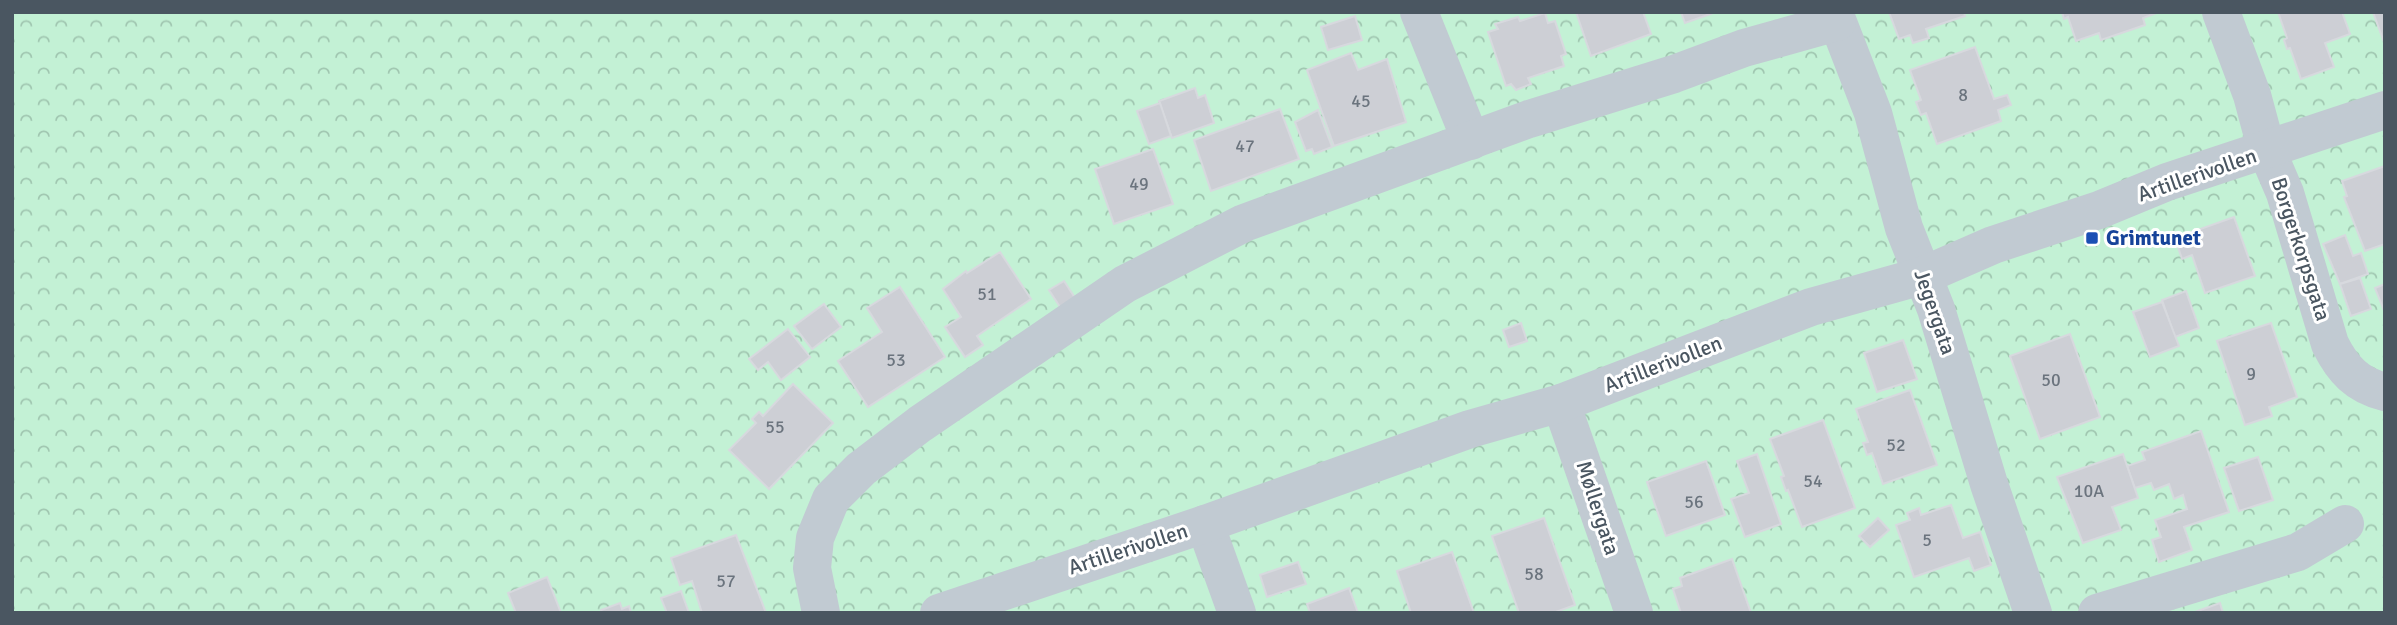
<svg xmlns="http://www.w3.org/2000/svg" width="2397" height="625" font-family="Signika,sans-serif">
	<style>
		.park { fill: url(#park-crowns) }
		.building { fill: #cdcfd5; stroke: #d7d9de; stroke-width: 2 }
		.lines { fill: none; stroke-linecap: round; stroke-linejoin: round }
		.minor { stroke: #c1cad2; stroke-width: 38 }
		.transit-dot { fill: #1a4fb4; stroke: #fff; stroke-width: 2.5 }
		.labels { text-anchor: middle; stroke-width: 6; stroke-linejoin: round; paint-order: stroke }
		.number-label { font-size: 18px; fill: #6b747e }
		.street-label { font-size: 21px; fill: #4a5661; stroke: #fff }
		.transit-label { font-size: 21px; font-weight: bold; fill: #164399; stroke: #fff; text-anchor: start }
	</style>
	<defs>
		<pattern id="park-crowns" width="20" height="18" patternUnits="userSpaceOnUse" patternTransform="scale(1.75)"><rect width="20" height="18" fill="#c3f1d5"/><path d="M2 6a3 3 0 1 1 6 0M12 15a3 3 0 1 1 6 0" fill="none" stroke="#a0c6b0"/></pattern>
	</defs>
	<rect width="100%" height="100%" fill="#f5f3f3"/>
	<rect class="park" x="12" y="12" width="2373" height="601"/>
	<g class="building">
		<path d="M1576,12h67l8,22 -60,22z"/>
		<path d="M1681,12h35l-31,11z"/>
		<path d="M1889,12h75l1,4 -39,13 3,9 -16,5 -3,-8 -11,4z"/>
		<path d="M2062,12h97l-16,6 2,7 -44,15 -2,-7 -23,8 -8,-24 -4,2z"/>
		<path d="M2278,12h64l8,22 -25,9 9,24 -33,12 -11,-31 -3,1 -3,-9 3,-2z"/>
		<path d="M2373,12h12v33z"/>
		<path d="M1545,13l3,10 7,-2 11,33 -5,2 3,10 -36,12 3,6 -15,6 -5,-6 -5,2 -18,-54 10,-3 -3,-5 23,-7 2,4z"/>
		<path d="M1355,16l7,24 -34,10 -7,-23z"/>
		<path d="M1975,47l19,52 13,-4 4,10 -13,5 3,11 -64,23 -11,-31 -5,2 -5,-13 5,-2 -11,-30z"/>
		<path d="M1351,53l7,17 29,-11 19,63 -72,24 -27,-76z"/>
		<path d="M1195,88l3,10 7,-3 9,28 -42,15 -13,-37z"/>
		<path d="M1160,103l11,33 -22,8 -12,-33z"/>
		<path d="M1280,109l19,50 -88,32 -17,-51z"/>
		<path d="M1318,110l14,37 -18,7 -2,-5 -6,2 -11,-29z"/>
		<path d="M1153,149l20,55 -59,20 -19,-55z"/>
		<path d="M2385,166v78l-20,7 -21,-54 3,-1 -5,-15z"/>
		<path d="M2234,217l21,59 -50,17 -13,-38 -10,4 -7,-21z"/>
		<path d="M2345,235l8,21 8,-3 7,21 -28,10 -17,-40z"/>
		<path d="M1000,252l31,47 -54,37 6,9 -18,12 -20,-30 16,-10 -18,-28 23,-18 1,2z"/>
		<path d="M2360,278l11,31 -20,7 -11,-32z"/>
		<path d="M1064,281l13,20 -15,9 -13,-20z"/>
		<path d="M2385,284v29l-10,-25z"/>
		<path d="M900,287l45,70 -77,50 -30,-46 44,-29 -15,-24z"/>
		<path d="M2186,291l13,37 -24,9 -13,-37z"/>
		<path d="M2162,302l17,44 -29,11 -17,-45z"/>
		<path d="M824,304l17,23 -29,22 -18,-23z"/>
		<path d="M1521,323l6,18 -18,6 -6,-17z"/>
		<path d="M2271,323l26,74 -28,10 3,9 -27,9 -28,-84z"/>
		<path d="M788,329l22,28 -29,23 -13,-18 -10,8 -9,-11z"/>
		<path d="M2070,334l30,83 -60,22 -30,-83z"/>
		<path d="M1903,340l14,39 -40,13 -13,-39z"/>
		<path d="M793,384l40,39 -64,66 -40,-39 27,-27 -4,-4 7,-7 4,4z"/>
		<path d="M1910,390l27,75 -54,19 -11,-31 -5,2 -4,-12 5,-1 -12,-33z"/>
		<path d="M1823,420l32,88 -53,19 -14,-37 -2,1 -5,-14 3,-1 -14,-37z"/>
		<path d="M2201,431l28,81 -45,15 8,23 -33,12 -7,-22 9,-3 -6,-17 32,-11 -4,-14 -9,4 -5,-15 -15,6 -3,-7 -16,5 -8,-22 18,-6 -3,-8z"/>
		<path d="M1757,454l24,70 -36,13 -14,-38 18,-6 -12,-32z"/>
		<path d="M2123,454l15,44 -26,9 9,23 -38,13 -26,-66z"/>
		<path d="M2258,457l15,43 -34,11 -15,-43z"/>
		<path d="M1706,461l19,54 -59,21 -19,-54z"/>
		<path d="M1951,505l12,33 17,-6 11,33 -17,6 -5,-13 -55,19 -18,-52 14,-5 -3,-7 12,-5 2,7z"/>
		<path d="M1544,518l31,87 -22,8h-34l-27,-77z"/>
		<path d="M1878,518l11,12 -19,17 -11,-11z"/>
		<path d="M736,535l30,78h-64l-10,-32 -12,4 -9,-27z"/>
		<path d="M1452,552l22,61h-63l-14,-42z"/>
		<path d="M1732,559l19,54h-70l-8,-24 9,-3 -2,-8z"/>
		<path d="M1298,562l8,22 -39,13 -7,-22z"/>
		<path d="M547,577l14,36h-45l-8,-20z"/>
		<path d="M1349,588l9,25h-48l-3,-9z"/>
		<path d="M681,591l8,22h-22l-6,-15z"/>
		<path d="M620,603l2,6 7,-3 2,7h-29l-1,-3z"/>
		<path d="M2220,603l3,10h-31z"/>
	</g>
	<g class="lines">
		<g class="minor">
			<path d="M1419,12l52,129"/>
			<path d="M1834,12l39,101 31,115 32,81 53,175 44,129"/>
			<path d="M2221,12l31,83 15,56 18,42 45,151c13,26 27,41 55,48"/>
			<path d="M1561,403l73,210"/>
			<path d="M1205,524l32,89"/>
			<path d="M821,613l-9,-45 3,-30 16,-39 30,-30 59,-45 205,-140 119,-61 285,-104 145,-45 70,-26 93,-26"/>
			<path d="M939,613l266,-89 265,-95 91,-26 250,-96 111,-31 71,-31 106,-35 68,-28 218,-72"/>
			<path d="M2097,613l201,-61 47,-28"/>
		</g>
	</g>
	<rect class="transit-dot" x="2085" y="231" width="14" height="14" rx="3.5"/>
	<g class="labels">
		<g class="number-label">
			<text x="1963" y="101">8</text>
			<text x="1361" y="107">45</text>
			<text x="1245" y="152">47</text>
			<text x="1139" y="190">49</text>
			<text x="987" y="300">51</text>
			<text x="896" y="366">53</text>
			<text x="2251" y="380">9</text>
			<text x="2051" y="386">50</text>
			<text x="775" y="433">55</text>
			<text x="1896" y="451">52</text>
			<text x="1813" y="487">54</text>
			<text x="2089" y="497">10A</text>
			<text x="1694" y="508">56</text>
			<text x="1927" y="546">5</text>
			<text x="1534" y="580">58</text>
			<text x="726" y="587">57</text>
		</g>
		<g class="street-label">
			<text transform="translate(2197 175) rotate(-19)" y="7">Artillerivollen</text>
			<text transform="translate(2301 249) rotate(72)" y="7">Borgerkorpsgata</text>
			<text transform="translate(1935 312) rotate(71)" y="7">Jegergata</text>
			<text transform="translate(1663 364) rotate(-21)" y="7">Artillerivollen</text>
			<text transform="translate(1598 508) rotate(72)" y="7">Møllergata</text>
			<text transform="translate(1128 549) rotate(-18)" y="7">Artillerivollen</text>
		</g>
		<g class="transit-label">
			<text x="2106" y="245">Grimtunet</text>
		</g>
	</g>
	<rect width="2397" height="625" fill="none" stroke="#4a5661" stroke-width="28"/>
</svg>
